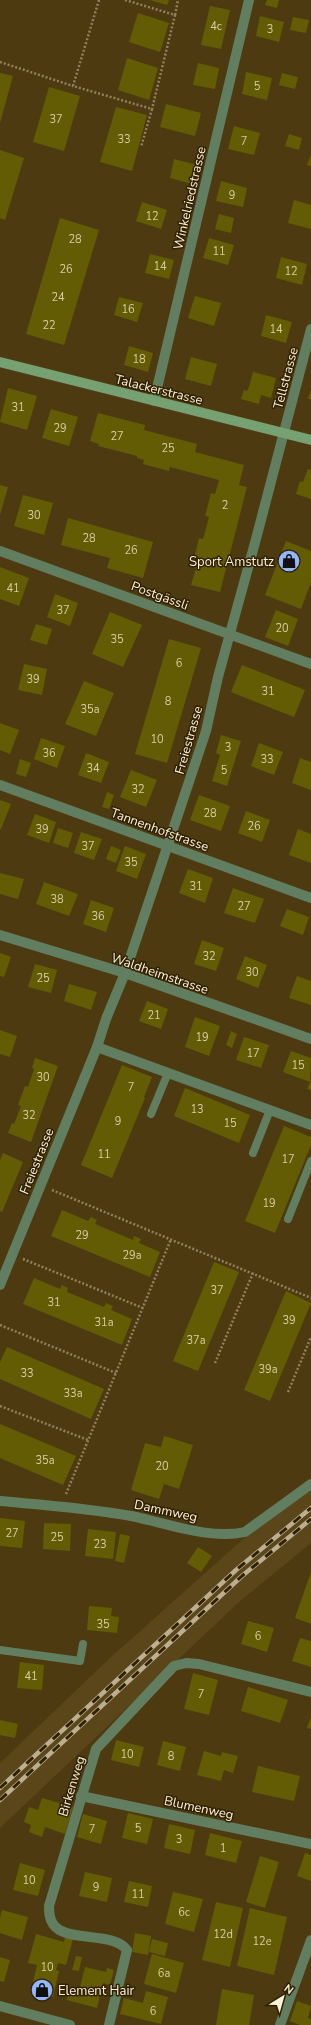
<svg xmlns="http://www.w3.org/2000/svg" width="311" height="2025" font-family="'Nunito Sans',sans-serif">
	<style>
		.built { fill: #5a4618 }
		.building { fill: #645c05 }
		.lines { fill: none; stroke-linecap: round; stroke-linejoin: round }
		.path { stroke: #918160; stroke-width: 2.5; stroke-dasharray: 2 2; stroke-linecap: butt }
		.service { stroke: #627e61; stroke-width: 8 }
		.minor { stroke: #627e61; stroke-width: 10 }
		.tertiary { stroke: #627e61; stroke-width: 10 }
		.secondary { stroke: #75a173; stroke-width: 10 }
		.rail-casing { stroke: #bcae91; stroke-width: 4.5 }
		.rail { stroke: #302101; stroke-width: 3; stroke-dasharray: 9; stroke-linecap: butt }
		.labels { text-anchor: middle; stroke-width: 3; stroke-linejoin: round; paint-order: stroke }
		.number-label { font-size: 11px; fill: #d7cca6 }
		.street-label { font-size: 13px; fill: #fdf2dc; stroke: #302101 }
		.poi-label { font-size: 13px; fill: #fdf2dc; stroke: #302101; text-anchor: end }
	</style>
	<rect width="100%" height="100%" fill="#4d3a11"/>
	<path class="built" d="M311,1490v53l-72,59 -239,226v-65l111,-106 130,-116z"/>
	<g class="building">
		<path d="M150,0h19l-2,5z"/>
		<path d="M267,0h12l-2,8 -12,-3z"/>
		<path d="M210,6l20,4 -9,39 -20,-4z"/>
		<path d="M138,13l31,10 -9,29 -31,-10z"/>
		<path d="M260,16l24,6 -5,20 -23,-6z"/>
		<path d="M293,17l16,3 -3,13 -16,-3z"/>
		<path d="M127,58l31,10 -9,32 -31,-10z"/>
		<path d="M198,63l21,5 -4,21 -22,-4z"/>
		<path d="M246,72l26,6 -5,22 -25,-6z"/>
		<path d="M0,73l13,3 -13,47z"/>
		<path d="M282,73l16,4 -3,12 -16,-4z"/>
		<path d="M49,87l31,9 -16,55 -31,-9z"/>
		<path d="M166,104l35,9 -6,23 -35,-9z"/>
		<path d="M116,107l31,8 -15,56 -32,-9z"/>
		<path d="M234,126l26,7 -6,22 -26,-6z"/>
		<path d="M289,134l13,4 -3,12 -14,-4z"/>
		<path d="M0,150l24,8 -19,62 -5,-2z"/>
		<path d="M311,155v11l-4,-1z"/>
		<path d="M174,159l23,6 -5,19 -22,-6z"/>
		<path d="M221,181l26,7 -4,19 -27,-6z"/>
		<path d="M294,200l17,5v24l-23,-6z"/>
		<path d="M142,202l25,8 -6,19 -25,-8z"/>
		<path d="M219,214l15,4 -3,15 -16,-4z"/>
		<path d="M60,218l39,12 -35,115 -38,-11z"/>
		<path d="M209,238l25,7 -6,20 -25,-7z"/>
		<path d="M150,254l24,6 -5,19 -24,-6z"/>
		<path d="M281,257l26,7 -5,21 -26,-7z"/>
		<path d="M195,296l26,7 -7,23 -26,-8z"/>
		<path d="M119,297l24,6 -6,19 -23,-7z"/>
		<path d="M266,315l26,7 -6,21 -25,-7z"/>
		<path d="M129,346l24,7 -5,19 -24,-7z"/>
		<path d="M191,357l26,7 -6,22 -26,-7z"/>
		<path d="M253,372l23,6 -5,20 -10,-3 -2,9 -18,-5 3,-9 3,1 2,-4z"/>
		<path d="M8,388l29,8 -10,34 -27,-8z"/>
		<path d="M311,389v10h-3z"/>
		<path d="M51,409l27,8 -9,29 -27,-8z"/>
		<path d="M98,413l47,12 -1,5 53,14 -2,8 49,13 -5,20 8,2 -27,105 -29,-7 6,-20 -4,-1 6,-26 4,1 6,-22 -4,-1 6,-23 4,1 4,-14 -49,-13 -1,4 -26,-7 1,-4 -7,-2v-2l-39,-10 1,-2 -9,-3z"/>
		<path d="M308,469l3,1v29l-15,-5 4,-13 3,1z"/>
		<path d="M0,485l8,2 -8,28z"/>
		<path d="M23,495l30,8 -9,32 -30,-9z"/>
		<path d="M68,518l85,24 -10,36 -36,-10 3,-10 -49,-13z"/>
		<path d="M286,541l25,10v31l-10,27 -36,-14z"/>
		<path d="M0,567l29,11 -10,28 -19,-7z"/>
		<path d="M55,594l23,9 -8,23 -23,-9z"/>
		<path d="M276,610l22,9 -10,27 -23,-9z"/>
		<path d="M110,612l32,13 -19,42 -31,-13z"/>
		<path d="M36,624l16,5 -5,16 -17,-5z"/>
		<path d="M169,639l32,9 -34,115 -32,-9z"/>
		<path d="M24,664l23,5 -5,26 -24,-5z"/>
		<path d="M242,665l63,25 -11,27 -63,-25z"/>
		<path d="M84,681l30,12 -18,43 -31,-12z"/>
		<path d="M0,723l19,7 -9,24 -10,-4z"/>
		<path d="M221,735l20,6 -14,45 -15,-5 8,-26 -4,-2z"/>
		<path d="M41,738l24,8 -8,22 -23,-9z"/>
		<path d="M259,743l24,9 -9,23 -23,-9z"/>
		<path d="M86,753l23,9 -8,21 -23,-8z"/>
		<path d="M300,758l11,4v28l-19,-7z"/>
		<path d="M20,759l11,4 -5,14 -10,-3z"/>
		<path d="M131,770l26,10 -11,27 -26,-10z"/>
		<path d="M107,792l7,3 -5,14 -7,-2z"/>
		<path d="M199,795l31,11 -9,25 -31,-11z"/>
		<path d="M0,800l11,4 -10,25h-1z"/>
		<path d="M246,811l24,9 -8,22 -24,-9z"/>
		<path d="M35,814l21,8 -7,21 -22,-8z"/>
		<path d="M58,828l15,5 -5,15 -15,-5z"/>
		<path d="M298,829l13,5v29l-22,-8z"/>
		<path d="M81,832l21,7 -8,21 -20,-7z"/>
		<path d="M111,846l10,4 -5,13 -10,-4z"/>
		<path d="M125,846l21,8 -9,25 -21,-8z"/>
		<path d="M188,869l25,9 -8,25 -26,-10z"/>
		<path d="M0,873l24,6 -6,20 -18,-5z"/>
		<path d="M44,882l34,12 -9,22 -33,-12z"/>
		<path d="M233,888l31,11 -9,24 -31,-10z"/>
		<path d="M91,900l23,8 -8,24 -23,-8z"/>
		<path d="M287,909l22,8 -6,18 -23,-9z"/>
		<path d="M202,940l22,8 -8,23 -22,-7z"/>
		<path d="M0,953l11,4 -7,20 -4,-1z"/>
		<path d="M245,956l22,9 -9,23 -22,-9z"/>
		<path d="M35,964l22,6 -6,23 -23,-6z"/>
		<path d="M297,976l14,5v24l-22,-7z"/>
		<path d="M69,984l28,8 -6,18 -27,-9z"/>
		<path d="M147,1001l21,8 -7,20 -22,-8z"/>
		<path d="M195,1017l25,9 -11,30 -24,-9z"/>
		<path d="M0,1030l17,6 -7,21 -10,-3z"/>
		<path d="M231,1031l6,3 -5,14 -6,-3z"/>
		<path d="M244,1037l25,8 -8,23 -25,-8z"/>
		<path d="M291,1051l20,7 -1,24 -27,-10z"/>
		<path d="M35,1058l23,8 -27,76 -23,-9 4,-10 2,1 7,-18 -3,-1 7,-19 3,1 6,-18 -2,-1z"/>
		<path d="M122,1065l30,12 -8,20 1,1 -33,80 -31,-13z"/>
		<path d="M310,1082l1,1v7l-4,-1z"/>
		<path d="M185,1088l65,27 -11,28 -65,-27z"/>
		<path d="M284,1126l27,11v8l-36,88 -30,-12z"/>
		<path d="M3,1153l20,9 -21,50 -2,-1v-51z"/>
		<path d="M62,1210l26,11 3,-4 6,3 -2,4 38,16 1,-4 7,3 -2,4 21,9 -10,25 -99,-41z"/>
		<path d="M214,1262l25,10 -41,99 -25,-10z"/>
		<path d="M34,1278l26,11 2,-4 6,3 -1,4 37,15 2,-4 7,3 -2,4 21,9 -10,26 -99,-41z"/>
		<path d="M286,1291l25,12 -41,98 -26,-11z"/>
		<path d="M7,1347l97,42 -13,30 -91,-40v-17z"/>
		<path d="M0,1424l76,32 -13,29 -63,-27z"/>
		<path d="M164,1436l29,9 -14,44 -15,-5 -5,15 -28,-9 14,-47 16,4z"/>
		<path d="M0,1518l25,3 -3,27 -22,-2z"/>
		<path d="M44,1523l27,1 -1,27 -27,-2z"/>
		<path d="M88,1529l28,3 -3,27 -28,-3z"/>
		<path d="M120,1534l10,2 -6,27 -9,-2z"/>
		<path d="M198,1547l14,9 -11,16 -14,-9z"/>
		<path d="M311,1572v52l-16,-6z"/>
		<path d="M89,1606l23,2 -1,8 8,1 -2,16 -30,-3z"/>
		<path d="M248,1621l26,7 -7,24 -26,-8z"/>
		<path d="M300,1638l11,3v26l-19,-6z"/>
		<path d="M20,1662l24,3 -2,25 -25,-2z"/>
		<path d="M193,1673l25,7 -9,35 -25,-6z"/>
		<path d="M248,1687l40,13 -8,23 -39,-12z"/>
		<path d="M311,1717v12l-4,-1z"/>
		<path d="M0,1720l18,4 -3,14 -15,-3z"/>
		<path d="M116,1740l28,7 -5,20 -28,-7z"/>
		<path d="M163,1741l23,6 -6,24 -23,-6z"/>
		<path d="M204,1751l17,5 1,-4 16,4 -5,17 -9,-3 -3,11 -24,-6z"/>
		<path d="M258,1766l42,10 -6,25 -42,-9z"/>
		<path d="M42,1798l31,9 -8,27 -20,-7 -3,10 -13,-5 2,-7 -7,-3 5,-15 9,3z"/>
		<path d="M128,1813l25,6 -6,25 -25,-6z"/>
		<path d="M83,1814l24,7 -6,23 -24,-7z"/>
		<path d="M169,1824l26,6 -5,24 -26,-6z"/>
		<path d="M210,1833l32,8 -6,22 -31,-8z"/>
		<path d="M305,1853l6,2v26l-14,-5z"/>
		<path d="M260,1856l19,6 -14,46 -19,-6z"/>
		<path d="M20,1863l25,7 -7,26 -25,-6z"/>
		<path d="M85,1872l27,6 -5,24 -28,-6z"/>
		<path d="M129,1881l23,5 -4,21 -24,-5z"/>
		<path d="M173,1892l30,7 -9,33 -29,-8z"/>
		<path d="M216,1902l27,6 -13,59 -28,-7z"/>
		<path d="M250,1908l37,9 -13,58 -37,-9z"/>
		<path d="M2,1910l26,7 -6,23 -22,-7v-15z"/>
		<path d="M135,1933l16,3 -3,19 -16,-3z"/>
		<path d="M36,1934l28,8 1,-5 8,2 -7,26 -8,-2 -2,7 3,1 -6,26 -22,-6 6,-26 -9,-2z"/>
		<path d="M152,1939l16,4 -3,13 -16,-4z"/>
		<path d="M152,1954l32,9 -8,30 -32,-9z"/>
		<path d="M76,1956l6,1 -3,14 -7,-1z"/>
		<path d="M0,1957l10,3 -6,22 -4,-1z"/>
		<path d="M85,1967l21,5 1,-4 7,2 -4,15 -7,-2 -6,25 -30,-8 3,-12 9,3z"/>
		<path d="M222,1989l32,6 -5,30h-33z"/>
		<path d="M146,1991l22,6 -7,27 -41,-10 4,-16 19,5z"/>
		<path d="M297,2001l14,5 -3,12 3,2v5h-11l-10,-4z"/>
	</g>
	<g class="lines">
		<g class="path">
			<path d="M99,0l-26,86 79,23 -11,38"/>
			<path d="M125,0l50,15 -23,94"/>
			<path d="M175,15l3,-15"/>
			<path d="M0,62l73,24"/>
			<path d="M52,1190l259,108"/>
			<path d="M23,1259l120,49"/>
			<path d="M0,1325l116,48"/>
			<path d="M215,1363l38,-90"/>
			<path d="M288,1392l23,-55"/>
			<path d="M0,1406l88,34"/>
			<path d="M66,1494l105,-255"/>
		</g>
		<g class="service">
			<path d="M151,1114l17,-41"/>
			<path d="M253,1153l17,-43"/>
			<path d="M288,1219l23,-58"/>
			<path d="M0,1650l80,11 3,-17"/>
		</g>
		<g class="minor">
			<path d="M154,401l95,-401"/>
			<path d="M0,551l311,113"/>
			<path d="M0,785l311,113"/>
			<path d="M0,935l125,38 186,66"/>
			<path d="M97,1047l214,78"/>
			<path d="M0,1285l97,-238 9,-28 19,-46 81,-242 12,-54 38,-138 55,-210"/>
			<path d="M0,1501c44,4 88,7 131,15 35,7 79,24 114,16l66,-48"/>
			<path d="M81,1796l230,48"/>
			<path d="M109,2025l18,-75c-13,-19 -62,-7 -74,-26 -4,-6 -4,-12 -4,-18l47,-157 78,-83 12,-3 13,1 112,28"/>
			<path d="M280,2025l31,-85"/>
		</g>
		<path class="tertiary" d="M0,2006l70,19"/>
		<path class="secondary" d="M0,362l311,78"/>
		<g class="rail-casing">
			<g id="rail">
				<path d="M0,1788l236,-218 75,-62"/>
				<path d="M0,1800l242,-224 69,-57"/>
			</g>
		</g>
		<use href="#rail" class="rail"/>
	</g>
	<defs>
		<g id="shop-disc" transform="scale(1.15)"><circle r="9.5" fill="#93b7fd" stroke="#302101"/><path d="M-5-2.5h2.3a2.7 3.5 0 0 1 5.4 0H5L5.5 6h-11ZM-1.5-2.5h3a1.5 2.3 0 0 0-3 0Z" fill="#111"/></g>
	</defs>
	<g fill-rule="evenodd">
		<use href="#shop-disc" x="289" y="561"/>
		<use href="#shop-disc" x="42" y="1990"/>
	</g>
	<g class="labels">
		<g class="number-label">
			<text x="216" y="30">4c</text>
			<text x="270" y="33">3</text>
			<text x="257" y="90">5</text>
			<text x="56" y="123">37</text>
			<text x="124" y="143">33</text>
			<text x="244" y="145">7</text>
			<text x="232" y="199">9</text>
			<text x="152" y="220">12</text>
			<text x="75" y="243">28</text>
			<text x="219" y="255">11</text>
			<text x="160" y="270">14</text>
			<text x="66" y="273">26</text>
			<text x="291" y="275">12</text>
			<text x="58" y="301">24</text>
			<text x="128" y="313">16</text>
			<text x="49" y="329">22</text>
			<text x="276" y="333">14</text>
			<text x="139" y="363">18</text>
			<text x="18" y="411">31</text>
			<text x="60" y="432">29</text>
			<text x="117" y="440">27</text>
			<text x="168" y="452">25</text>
			<text x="225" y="509">2</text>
			<text x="34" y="519">30</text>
			<text x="89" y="542">28</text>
			<text x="131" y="554">26</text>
			<text x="13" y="592">41</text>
			<text x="63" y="614">37</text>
			<text x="282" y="632">20</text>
			<text x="117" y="643">35</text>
			<text x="179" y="667">6</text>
			<text x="33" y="683">39</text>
			<text x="268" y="695">31</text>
			<text x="168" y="705">8</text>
			<text x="90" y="713">35a</text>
			<text x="157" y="743">10</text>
			<text x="228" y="751">3</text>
			<text x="49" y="757">36</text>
			<text x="267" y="763">33</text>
			<text x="93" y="772">34</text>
			<text x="224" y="774">5</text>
			<text x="138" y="793">32</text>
			<text x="210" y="817">28</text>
			<text x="254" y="830">26</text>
			<text x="42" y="833">39</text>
			<text x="88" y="850">37</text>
			<text x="131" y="866">35</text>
			<text x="196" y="890">31</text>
			<text x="57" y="903">38</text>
			<text x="244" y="910">27</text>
			<text x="98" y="920">36</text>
			<text x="209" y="960">32</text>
			<text x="252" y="976">30</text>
			<text x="43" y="982">25</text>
			<text x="154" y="1019">21</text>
			<text x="202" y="1041">19</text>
			<text x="253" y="1057">17</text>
			<text x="298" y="1069">15</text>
			<text x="43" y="1081">30</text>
			<text x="131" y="1091">7</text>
			<text x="197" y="1113">13</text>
			<text x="29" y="1119">32</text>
			<text x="118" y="1125">9</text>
			<text x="230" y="1127">15</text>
			<text x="104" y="1158">11</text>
			<text x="288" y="1163">17</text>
			<text x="269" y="1207">19</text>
			<text x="82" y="1239">29</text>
			<text x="132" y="1259">29a</text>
			<text x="217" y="1294">37</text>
			<text x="54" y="1306">31</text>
			<text x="289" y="1324">39</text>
			<text x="104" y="1326">31a</text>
			<text x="196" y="1344">37a</text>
			<text x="268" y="1373">39a</text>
			<text x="27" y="1377">33</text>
			<text x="73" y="1397">33a</text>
			<text x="45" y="1464">35a</text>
			<text x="162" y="1470">20</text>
			<text x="12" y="1537">27</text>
			<text x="57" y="1541">25</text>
			<text x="100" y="1548">23</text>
			<text x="103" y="1628">35</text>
			<text x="258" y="1640">6</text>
			<text x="31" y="1680">41</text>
			<text x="201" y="1698">7</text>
			<text x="127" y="1758">10</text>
			<text x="171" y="1760">8</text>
			<text x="138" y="1832">5</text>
			<text x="92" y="1833">7</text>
			<text x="179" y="1843">3</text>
			<text x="223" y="1852">1</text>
			<text x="29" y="1884">10</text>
			<text x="96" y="1891">9</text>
			<text x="138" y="1898">11</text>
			<text x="184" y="1916">6c</text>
			<text x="223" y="1938">12d</text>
			<text x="262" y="1945">12e</text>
			<text x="47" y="1971">10</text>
			<text x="164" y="1977">6a</text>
			<text x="153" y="2015">6</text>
		</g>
		<g class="street-label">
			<text transform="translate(189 198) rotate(-77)" y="5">Winkelriedstrasse</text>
			<text transform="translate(285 378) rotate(-75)" y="5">Tellstrasse</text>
			<text transform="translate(159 389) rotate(14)" y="5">Talackerstrasse</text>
			<text transform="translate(160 595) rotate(20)" y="5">Postgässli</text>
			<text transform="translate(188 740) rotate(-74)" y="5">Freiestrasse</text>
			<text transform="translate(160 829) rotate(20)" y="5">Tannenhofstrasse</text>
			<text transform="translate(160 973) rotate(19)" y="5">Waldheimstrasse</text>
			<text transform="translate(36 1161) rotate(-68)" y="5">Freiestrasse</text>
			<text transform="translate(166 1510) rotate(12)" y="5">Dammweg</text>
			<text transform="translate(71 1786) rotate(-73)" y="5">Birkenweg</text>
			<text transform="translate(199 1807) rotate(12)" y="5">Blumenweg</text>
		</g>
		<g class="poi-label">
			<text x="274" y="566">Sport Amstutz</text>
			<text x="58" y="1995" text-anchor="start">Element Hair</text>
		</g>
	</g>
	<g transform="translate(283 1997) rotate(37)" stroke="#302101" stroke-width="3" paint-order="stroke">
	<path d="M0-3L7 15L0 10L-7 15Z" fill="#fdf2dc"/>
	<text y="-6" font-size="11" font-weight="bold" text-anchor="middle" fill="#fdf2dc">N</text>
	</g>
</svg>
